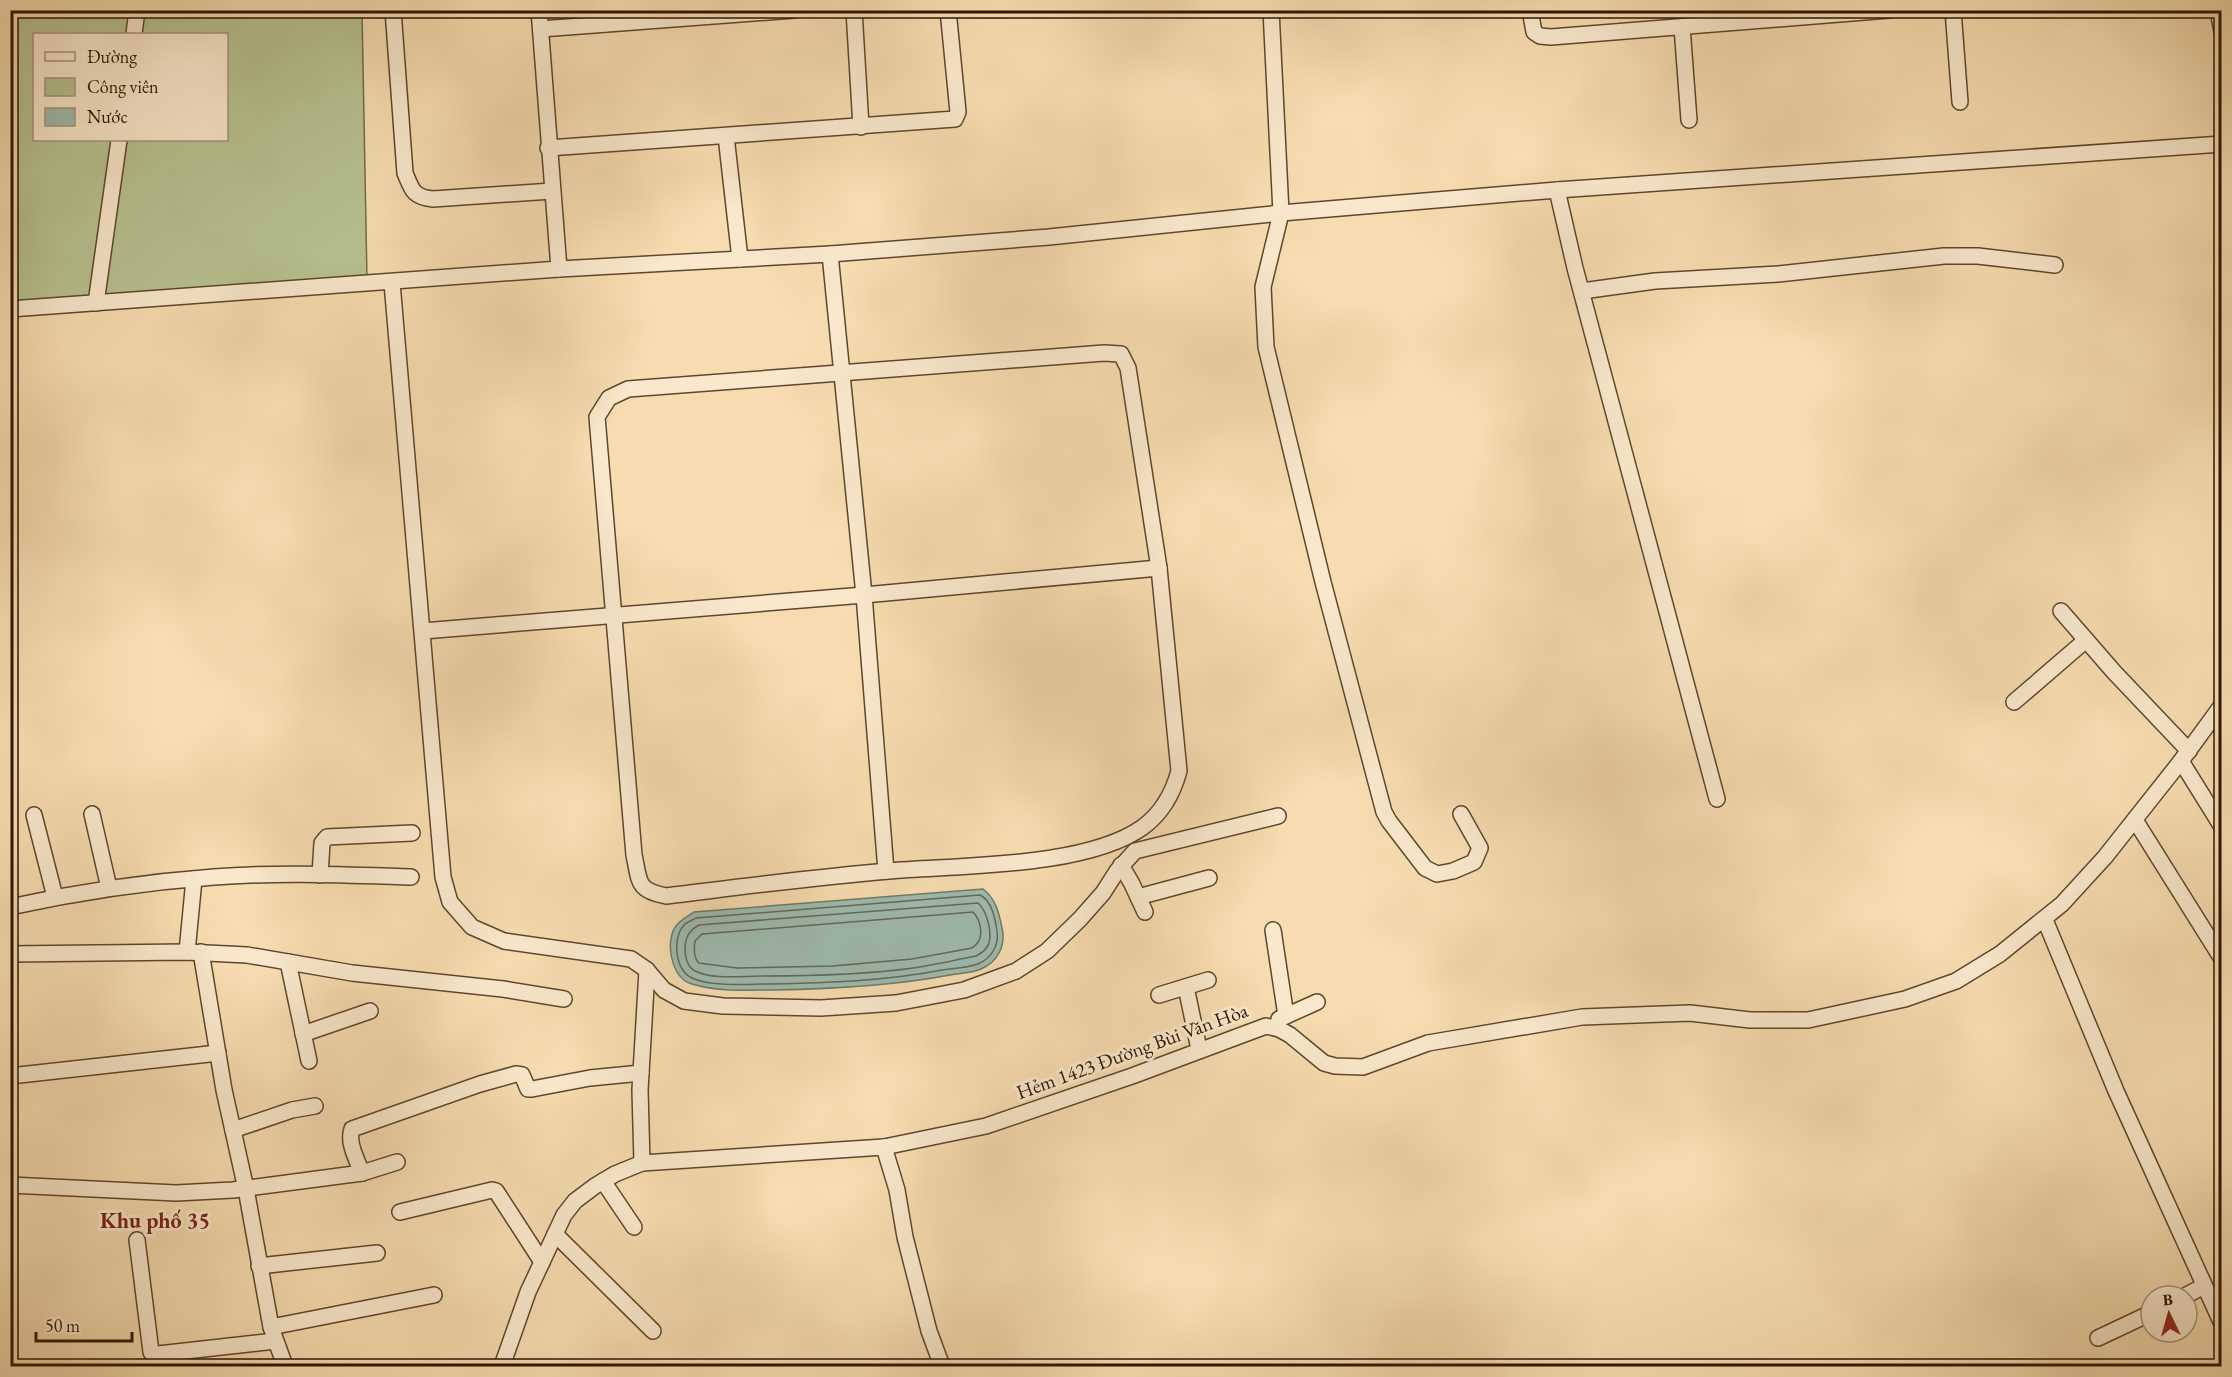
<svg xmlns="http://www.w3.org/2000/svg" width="2232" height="1377" font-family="'EB Garamond',serif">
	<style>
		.green { fill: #b7c290; stroke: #726c48; stroke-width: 1.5; fill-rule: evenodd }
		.water { fill: #9dbbaf; stroke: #707969; stroke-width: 1.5 }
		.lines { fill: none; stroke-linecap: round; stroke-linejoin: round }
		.shore { stroke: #646858; stroke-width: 1.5 }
		.minor-casing { stroke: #5e472c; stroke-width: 18 }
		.minor { stroke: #f9e8cc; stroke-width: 15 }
		.labels { text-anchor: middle; stroke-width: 6; stroke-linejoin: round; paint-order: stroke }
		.street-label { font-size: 20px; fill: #2c1500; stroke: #f9e8cc }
		.quarter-label { font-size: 22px; font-weight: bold; fill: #7a1f14; stroke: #f9e8cc }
	</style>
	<rect width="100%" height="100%" fill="#f6dcb0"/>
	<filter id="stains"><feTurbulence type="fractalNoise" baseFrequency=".00333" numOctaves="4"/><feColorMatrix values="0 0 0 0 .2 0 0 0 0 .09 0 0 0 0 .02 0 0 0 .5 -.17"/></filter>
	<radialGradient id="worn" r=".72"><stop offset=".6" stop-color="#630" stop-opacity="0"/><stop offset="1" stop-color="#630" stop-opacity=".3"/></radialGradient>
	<path class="green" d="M11,11h351l5,269 -356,25zM34,34h192v106h-192z"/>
	<path class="water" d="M983,889c13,10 16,24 19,39 4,17 -4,34 -21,41 -9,4 -21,4 -31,6 -58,11 -117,14 -176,15 -27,0 -56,2 -82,-6 -18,-5 -25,-32 -20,-50 3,-11 13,-16 22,-22z"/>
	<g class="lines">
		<g class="shore">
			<path d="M980,895c12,6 15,23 17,36 2,14 -5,27 -19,33 -11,4 -24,4 -36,6 -57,11 -115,13 -173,14 -22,0 -58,3 -77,-6 -17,-8 -20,-40 -8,-53 3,-3 9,-5 12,-7z"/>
			<path d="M978,903c9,8 16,33 9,44 -3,5 -7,7 -11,9 -21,4 -42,9 -63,12 -50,7 -100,8 -150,8 -21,0 -50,4 -68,-5 -9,-5 -10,-16 -10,-24 1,-11 4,-16 14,-22z"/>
			<path d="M973,912c9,10 12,28 -1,36l-60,11 -79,7 -96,2 -38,-5c-6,-5 -5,-15 -4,-22l7,-7z"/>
		</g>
		<g class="minor-casing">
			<g id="minor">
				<path d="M393,10l12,163c7,17 8,24 28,26l119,-8"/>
				<path d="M539,10l20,259"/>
				<path d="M854,10l7,117"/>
				<path d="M1271,10l10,203 -18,74 3,60 57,235 61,230 5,9 36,47 12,6 16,-3 21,-9 6,-14 -19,-34"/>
				<path d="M1530,10l4,22 6,4 11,1 338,-27"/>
				<path d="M1953,10l7,92"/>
				<path d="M2218,10l4,22"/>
				<path d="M1682,27l7,93"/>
				<path d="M541,29l253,-19"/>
				<path d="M134,34l3,-24"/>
				<path d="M726,136l14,123"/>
				<path d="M548,148l407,-29 3,-7 -10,-102"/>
				<path d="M1557,190l18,78 142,531"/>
				<path d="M830,254l34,341 22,276"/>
				<path d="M392,283l51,594 7,25 22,25 32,14 127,18 16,11 17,20 20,11 39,5 98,2 75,-5 68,-13 52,-19 31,-20 33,-32 23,-26 14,-22 18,-20 143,-35"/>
				<path d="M1582,291l73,-10 123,-7 166,-18h34l77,9"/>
				<path d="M96,303l23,-163"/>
				<path d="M10,309l549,-40 271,-15 219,-17 232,-24 276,-23 665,-46"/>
				<path d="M1104,353l17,1 7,14 31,200 20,203c-6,22 -17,42 -36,56 -57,41 -185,38 -254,44 -74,6 -149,16 -223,25 -30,-6 -26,-14 -32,-41l-37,-438 12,-19 19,-9z"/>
				<path d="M2061,611l53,61 75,79"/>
				<path d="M423,631l441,-36 295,-27"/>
				<path d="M2014,702l72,-62"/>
				<path d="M2181,761l41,66"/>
				<path d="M92,814l17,74"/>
				<path d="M34,815l21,82"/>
				<path d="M2135,820l87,139"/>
				<path d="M1121,865l11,19 13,28"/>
				<path d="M320,875l2,-32 5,-6 85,-4"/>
				<path d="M1138,897l71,-19"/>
				<path d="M10,907c68,-15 136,-25 204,-30 65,-5 132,-2 197,0"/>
				<path d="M2045,920l71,171 106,233"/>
				<path d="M1273,930l13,86"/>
				<path d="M187,952l7,-73"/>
				<path d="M201,952l23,138 22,99 25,138 14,39"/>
				<path d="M10,954l177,-2 60,3 105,18 151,16 61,10"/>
				<path d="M288,962l21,99"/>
				<path d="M1186,987l13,62"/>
				<path d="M1159,995l49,-15"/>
				<path d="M1279,1019l38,-17"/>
				<path d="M303,1034l67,-23"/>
				<path d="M10,1076l208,-23"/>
				<path d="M233,1130l59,-20 23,-4"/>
				<path d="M884,1147l13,43 8,47 24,94 13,35"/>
				<path d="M642,1163l-2,-73 7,-120"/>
				<path d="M362,1173c-5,-13 -15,-31 -10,-44l128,-45 36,-10 6,1 6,14h4l58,-11 51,-5"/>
				<path d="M603,1181l31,46"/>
				<path d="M10,1185l166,8 57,-3 129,-17 35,-11"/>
				<path d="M400,1212l92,-22 4,1 46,71"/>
				<path d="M555,1234l98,97"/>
				<path d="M137,1240l14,112 7,2 117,-13"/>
				<path d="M259,1266l118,-13"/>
				<path d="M2185,1296l19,-10"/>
				<path d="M271,1327l163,-32"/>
				<path d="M2098,1338l53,-25"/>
				<path d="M502,1366l26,-74 36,-77 11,-14 20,-15 20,-12 27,-11 242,-16 102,-21 146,-50 134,-50 13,3 11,6 34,28 11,3 28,1 65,-24 154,-26 108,-4 60,7h58l97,-21 51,-18 44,-27 62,-50 43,-47 76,-96 41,-56"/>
			</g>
		</g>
		<use href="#minor" class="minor"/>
	</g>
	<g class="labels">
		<g class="street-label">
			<text transform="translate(1132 1051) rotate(-20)" y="7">Hẻm 1423 Đường Bùi Văn Hòa</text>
		</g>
		<g class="quarter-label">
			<text x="155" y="1228">Khu phố 35</text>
		</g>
	</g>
	<rect width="2232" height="1377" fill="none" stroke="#f6dcb0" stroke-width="36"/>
	<rect x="12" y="12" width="2208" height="1353" fill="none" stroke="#2c1500" stroke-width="3"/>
	<rect x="18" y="18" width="2196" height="1341" fill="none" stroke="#2c1500" stroke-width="1.5"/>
	<rect x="33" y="33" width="195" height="108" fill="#f9e8cc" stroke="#a7947a" stroke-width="1.5"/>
	<rect x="45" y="52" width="30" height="9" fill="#f9e8cc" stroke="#a7947a" stroke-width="1.5"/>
	<text x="87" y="63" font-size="18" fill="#2c1500">Đường</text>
	<rect x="45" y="78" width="30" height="18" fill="#b7c290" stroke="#a7947a" stroke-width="1.5"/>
	<text x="87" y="93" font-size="18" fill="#2c1500">Công viên</text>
	<rect x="45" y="108" width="30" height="18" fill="#9dbbaf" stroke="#a7947a" stroke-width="1.5"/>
	<text x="87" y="123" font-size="18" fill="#2c1500">Nước</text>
	<g transform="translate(2169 1314) rotate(355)"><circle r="28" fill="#f9e8cc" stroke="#a7947a" stroke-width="1.5"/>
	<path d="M0-4.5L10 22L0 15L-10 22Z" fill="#8f2418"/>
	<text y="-9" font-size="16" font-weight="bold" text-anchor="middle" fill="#2c1500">B</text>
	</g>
	<path d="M36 1332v9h96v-9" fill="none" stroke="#2c1500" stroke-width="3"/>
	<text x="45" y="1332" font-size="18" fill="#2c1500" stroke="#f9e8cc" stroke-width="4.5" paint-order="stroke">50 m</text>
	<rect width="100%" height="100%" filter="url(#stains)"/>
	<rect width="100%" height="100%" fill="url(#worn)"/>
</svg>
